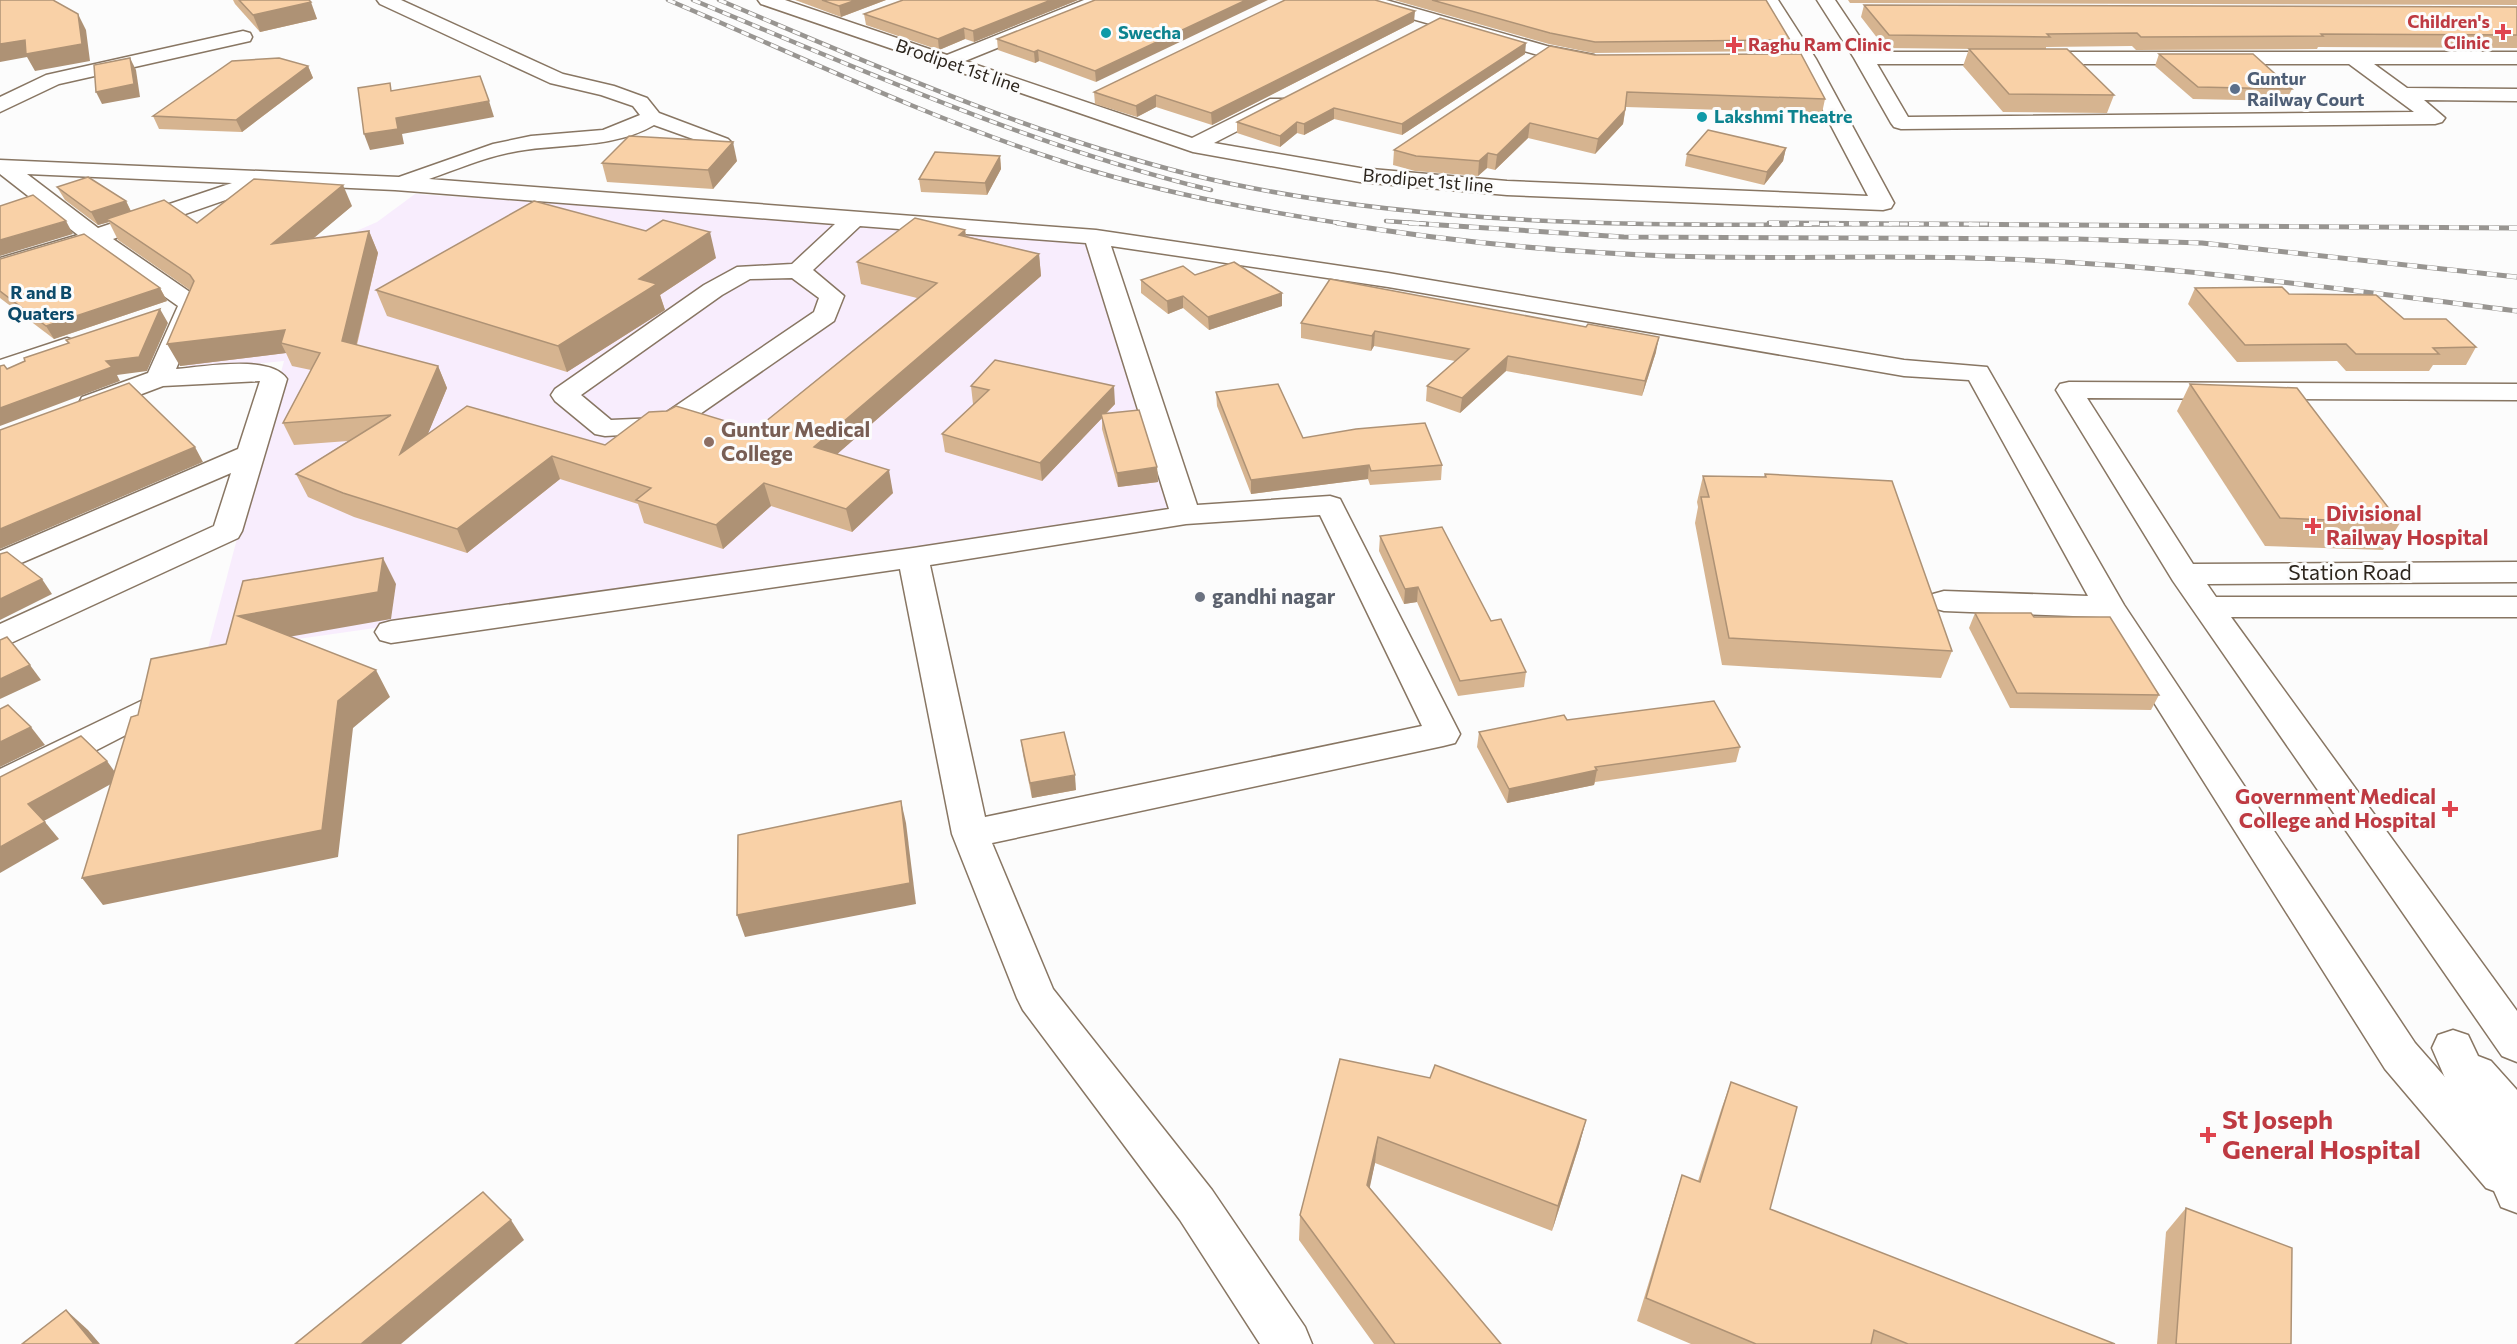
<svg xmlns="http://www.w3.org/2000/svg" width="2517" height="1344" font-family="Commissioner,sans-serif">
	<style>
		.education { fill: #f8edfd }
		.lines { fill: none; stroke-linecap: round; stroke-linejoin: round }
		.minor-casing { stroke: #887663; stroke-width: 3 }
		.major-casing { stroke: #887663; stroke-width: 3 }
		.minor { fill: #fff; fill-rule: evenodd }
		.major { fill: #fff; fill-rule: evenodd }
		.rail-far1-casing { stroke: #989591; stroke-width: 4.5 }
		.rail-casing { stroke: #989591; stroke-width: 5 }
		.rail-far1 { stroke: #fcfcfc; stroke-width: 3; stroke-dasharray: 8; stroke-linecap: butt }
		.rail { stroke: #fcfcfc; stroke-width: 4; stroke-dasharray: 10; stroke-linecap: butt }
		.wall { fill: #d6b490 }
		.shaded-wall { fill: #ae9275 }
		.building { fill: #f9d1a7; stroke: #ae9275; stroke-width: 1.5 }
		.health-dot { fill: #e0444e; stroke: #fcfcfc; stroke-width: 2 }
		.culture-dot { fill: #0f9aa8; stroke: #fcfcfc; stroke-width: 2 }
		.service-dot { fill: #5c6f8a; stroke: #fcfcfc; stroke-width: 2 }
		.education-dot { fill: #8d6e63; stroke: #fcfcfc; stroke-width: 2 }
		.worship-dot { fill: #6b7280; stroke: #fcfcfc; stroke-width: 2 }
		.labels { text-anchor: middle; stroke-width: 6; stroke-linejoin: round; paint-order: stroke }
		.far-health-label { font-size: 18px; font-weight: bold; fill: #be3a42; stroke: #fcfcfc; text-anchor: end }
		.far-culture-label { font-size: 18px; font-weight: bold; fill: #0d838f; stroke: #fcfcfc; text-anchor: start }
		.far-street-label { font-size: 18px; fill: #2c251d; stroke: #fcfcfc }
		.far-service-label { font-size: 18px; font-weight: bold; fill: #4e5e75; stroke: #fcfcfc; text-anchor: start }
		.far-neighbourhood-label { font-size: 18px; font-weight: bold; fill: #0c4a6a; stroke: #fcfcfc }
		.education-label { font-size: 21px; font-weight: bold; fill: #785e54; stroke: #fcfcfc; text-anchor: start }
		.health-label { font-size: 21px; font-weight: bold; fill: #be3a42; stroke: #fcfcfc; text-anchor: start }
		.street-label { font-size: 21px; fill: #2c251d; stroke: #fcfcfc }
		.worship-label { font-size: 21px; font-weight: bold; fill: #5b616d; stroke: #fcfcfc; text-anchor: start }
		.near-health-label { font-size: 26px; font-weight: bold; fill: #be3a42; stroke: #fcfcfc; text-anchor: start }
	</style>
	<rect width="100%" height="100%" fill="#fcfcfc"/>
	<path class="education" d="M415,194l676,44 87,275 -971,139 77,-291 -99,10 20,-87 93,-45 56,-7 23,-10z"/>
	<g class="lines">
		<g class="minor-casing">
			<g id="minor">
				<path d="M377,0h24l162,74 51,12 33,12 12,15 69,26 4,4 -4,4 -7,2 -67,-24c-41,24 -91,18 -136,26 -31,5 -60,18 -89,28l667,51 292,43 516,87 83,7 137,238 291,438 102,116v30l-15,5 -16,-6 -101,-119 -285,-452 -156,-6 -11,-3 -5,-7 5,-7 11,-3 144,5 -119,-216 -65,-4 -516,-89 -277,-41 86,259 133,-9 10,3 120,235 -5,9 -12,3 -451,97 61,146 159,201 93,137 7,17h-52l-80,-124 -157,-210 -6,-12 -65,-164 -52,-265 -509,74 -11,-3 -5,-8 5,-8 11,-3 522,-73 256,-39 -83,-266 -226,-17 -47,44 31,26 -10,25 -160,111 -69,4 -10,-2 -40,-33 -4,-6 4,-6 149,-104 33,-18 55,-3 43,-40 -440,-34 -133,-6 -2,4 -147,51 87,60 3,5 -27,65c28,-2 94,-15 111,10l-45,152 -4,7 -238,110v-24l214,-98 17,-53 -231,99v-21l238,-102 22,-68 -97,5 -61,23 -10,2 -10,-2 -3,-6 3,-6 66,-24 30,-67 -86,-61 -92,28v-15l78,-23 -78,-61v-14l399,17 94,-33 38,-8 72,-6 37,-15 -7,-9 -32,-11 -51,-12 -170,-79zM27,174l205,9 -134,45zM792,278l27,20 -5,14 -156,106 -47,2 -30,-25 141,-100 28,-16zM1320,515l102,211 -437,91 -55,-252 256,-41z"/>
				<path d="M758,0h27l162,55 137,-55h25l-3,4 -141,57 227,77 78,-39h14l3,4 -3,4 -70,36 146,25 147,13 361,15 -72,-137 -36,-59h18l38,59 78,144 -3,5 -8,2 -376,-15 -147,-13 -167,-30 -432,-148z"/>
				<path d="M1357,0h29l161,46 47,9 3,4 -10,6 -49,-10 -178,-51z"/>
				<path d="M1817,0h18l35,52h647v12h-143l33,24 110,1v12l-93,-1 21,18 -3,4 -7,2 -534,5 -7,-2 -3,-4 -37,-65zM1877,64h472l65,48 -506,5z"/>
				<path d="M243,31l7,2 2,4 -2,4 -191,43 -59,28v-15l46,-22z"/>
				<path d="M67,338l9,3 4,5 -4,5 -76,26v-17z"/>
				<path d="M2069,382l448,2v16l-430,-2 106,166 324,-2v20l-310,2 9,13h301v20h-286l286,394v51l-15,-6 -329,-475 -117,-191 4,-6z"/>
				<path d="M141,701l12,4 5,8 -5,8 -140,72 -13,4v-28z"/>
			</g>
		</g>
		<g class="major-casing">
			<path id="major" d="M2453,1030l15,5 10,21 13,5 26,29v123l-16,-6 -69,-159 6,-13z"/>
		</g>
		<use href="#minor" class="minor"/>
		<use href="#major" class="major"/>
		<g class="rail-far1-casing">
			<g id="rail-far1">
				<path d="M668,0c129,55 256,116 390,160 93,31 191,49 288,64"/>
				<path d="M693,0c171,71 338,146 518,190"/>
				<path d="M719,0c155,65 309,134 473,175 257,62 535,48 797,49"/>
				<path d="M1386,221l42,3"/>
			</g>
		</g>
		<g class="rail-casing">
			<g id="rail">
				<path d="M1337,223c109,18 220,29 331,33 111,4 223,-2 334,3 172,6 344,31 515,52"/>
				<path d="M1409,223l215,14 453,2 125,4 315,34"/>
				<path d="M1769,223l748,5"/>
			</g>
		</g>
		<use href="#rail-far1" class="rail-far1"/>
		<use href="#rail" class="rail"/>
	</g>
	<g class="wall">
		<path d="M233,0h76l8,19 -57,13 -25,-28z"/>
		<path d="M795,0h91l-45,17z"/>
		<path d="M903,0h175l-104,42 -9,-3 -26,11 -73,-25 -2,-11z"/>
		<path d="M1095,0l1,82 -57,-21 -4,2 -37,-13 -1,-11z"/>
		<path d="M1394,0h372l24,40 -2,11 -195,2 -44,-9z"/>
		<path d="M1848,0h669v5l-667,-2z"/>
		<path d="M1864,5l653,2v41l-199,-1 -1,2 -181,1 -4,-4 -86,1v2l68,46 -7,18 -104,-1 -40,-46 6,-17h6l-90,-1 -24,-31z"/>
		<path d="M1414,22l-202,103 -56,-18 -19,10 -42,-13 -1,-12z"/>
		<path d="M1525,54l-123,81 -68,-16 -30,16 -7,-2 -17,14 -43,-14v-11z"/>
		<path d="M2159,54l133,35 -6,12 -93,-2 -38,-33z"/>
		<path d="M1595,55l230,44 -3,14 -196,-6 -3,17 -28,30 -67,-16 -33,32 -8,-2 -9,8 -63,-5 -22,-6 1,-15z"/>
		<path d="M308,66l5,12 -71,54 -83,-3 -6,-13z"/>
		<path d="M1786,148l-3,13 -19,24 -79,-19 2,-12z"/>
		<path d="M1000,156l1,13 -14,26 -66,-3 -2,-13z"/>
		<path d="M737,161l-24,28 -106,-7 -5,-19z"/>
		<path d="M57,187l69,14 5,10 66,12 155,-17 -39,32 56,-7 9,22 -21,92 81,21 9,22 -19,45 177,12 150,-15 162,-132 -56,-14 -4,-22 108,-32 1,6 73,18 2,22 -204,178 56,39 -41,39 -81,-26 -48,43 -79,-26 -6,-19 -78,-25 -93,74 -113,-36 -46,-20 -12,-23 52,-33 -54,4 -11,-22 28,-53 -19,-4 -6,-13 -106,13 10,-76 -72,-50 -9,-18 -11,3 -33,-25z"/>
		<path d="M716,258l-56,37 5,15 -98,62 -180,-56 -11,-26z"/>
		<path d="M0,259l160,29 7,13 -113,38 -54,-41z"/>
		<path d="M1195,275l87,31 -73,24 -26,-22 -15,6 -27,-21v-13z"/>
		<path d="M2195,288l94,6 115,25 72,28 -10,18h-33l-4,6h-83l-9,-10 -100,1 -49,-58z"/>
		<path d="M1301,323l355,29 -14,44 -136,-25 -46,42 -34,-12 1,-15 28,-25 -81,-15 -3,5 -70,-13z"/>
		<path d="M2190,384l210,139 -17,27 -118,-4 -88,-135z"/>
		<path d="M971,386l144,18 -9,10 51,53 1,15 -40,5 -16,-58v-11l-60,63 -97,-29 -3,-18 32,-30h-1z"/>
		<path d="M1216,392l87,46 139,27 -1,15 -71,5 -2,-6 -117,15 -34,-88z"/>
		<path d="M1765,474l187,177 -11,27 -219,-13 -27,-142 3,-16 -1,-5 6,-26 61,1z"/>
		<path d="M1380,536l111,85 35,51 -2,15 -66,9 -41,-94 -13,2 -25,-53z"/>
		<path d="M1975,613l184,82 -8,15 -141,-2 -41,-80z"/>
		<path d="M1567,720l173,27 -4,15 -141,20 -1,3 -87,18 -30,-56 2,-15z"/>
		<path d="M1021,740l55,50 -44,8 -9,-43z"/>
		<path d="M1340,1059l246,61 -7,26 -27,85 -177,-68 -6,25 132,156h-127l-75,-104 1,-25z"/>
		<path d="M1731,1082l39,127 345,135h-424l-54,-23 37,-121 8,-25 16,6 24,-74z"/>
		<path d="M2186,1208l105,136h-134l9,-112z"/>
	</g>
	<g class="shaded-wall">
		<path d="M856,0h30l-45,17 -2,-11z"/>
		<path d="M1051,0h27l-104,42 -1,-11z"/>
		<path d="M1246,0h22l-172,82 -1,-11z"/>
		<path d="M311,2l6,17 -57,13 -7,-17z"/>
		<path d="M1415,11l-1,11 -202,103 -1,-12z"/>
		<path d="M78,14l8,16 4,31 -55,10 -8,-14 -27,5v-18z"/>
		<path d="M964,28l1,11 -26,11 -1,-11z"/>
		<path d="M1526,43l-1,11 -123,81v-11z"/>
		<path d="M1038,50l1,11 -4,2 -1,-11z"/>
		<path d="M130,58l6,12 4,27 -38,7 -6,-12z"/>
		<path d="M308,66l5,12 -71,54 -6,-12z"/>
		<path d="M1156,95v12l-19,10 -1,-11z"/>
		<path d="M489,101l5,16 -92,17 2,10 -34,6 -6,-16 32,-16z"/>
		<path d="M1334,108v11l-30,16v-11z"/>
		<path d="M1625,110l-2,14 -28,30 3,-15z"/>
		<path d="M1297,122v11l-17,14v-11z"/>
		<path d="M1530,123l-2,15 -33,32 2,-15z"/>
		<path d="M733,142l4,19 -24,28 -5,-19z"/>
		<path d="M1786,148l-3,13 -19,24 3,-13z"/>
		<path d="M1488,153l-1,15 -9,8 1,-15z"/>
		<path d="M1000,156l1,13 -14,26 -2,-12z"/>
		<path d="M343,185l9,21 -70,59 -10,-21z"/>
		<path d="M126,201l6,13 -25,5 2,3 -11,3 -7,-13z"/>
		<path d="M66,221l7,13 -73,22v-16z"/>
		<path d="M965,230l3,21 -9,-16z"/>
		<path d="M369,231l9,22 -26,110 -10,-22z"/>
		<path d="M710,232l6,26 -56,37 5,15 -98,62 -9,-26 81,-67z"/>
		<path d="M1039,254l2,22 -222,194 -5,-23z"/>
		<path d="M160,288l7,13 -113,38 -8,-13z"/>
		<path d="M1282,293v13l-73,24 -1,-13z"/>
		<path d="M1183,296v12l-15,6 -1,-13z"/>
		<path d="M160,309l8,14 -21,48 -30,4 3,6 -120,45v-18l106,-47z"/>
		<path d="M285,330l-4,13 5,10 -106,13 -13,-22z"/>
		<path d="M1375,331l-1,15 -3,5 1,-15z"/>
		<path d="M1659,337l-3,15 -14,44 3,-15z"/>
		<path d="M1508,356l-2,15 -46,42 2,-15z"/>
		<path d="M438,366l9,22 -37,89 -10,-23z"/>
		<path d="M1114,386l1,18 -13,13 -1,-3 1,4 -60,63 -2,-18z"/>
		<path d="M195,447l8,15 -203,87v-20z"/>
		<path d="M552,456l8,23 -93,74 -10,-24z"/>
		<path d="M1369,465l-1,14 -117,15v-14z"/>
		<path d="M1157,467l1,15 -40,5 -1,-14z"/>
		<path d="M889,470l4,23 -41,39 -6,-23z"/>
		<path d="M764,483l7,23 -48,43 -7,-24z"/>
		<path d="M383,558l13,26 -5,35 -137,24 -16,-27z"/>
		<path d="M42,579l10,15 -52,26v-21z"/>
		<path d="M1418,587l-1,15 -13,2 1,-15z"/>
		<path d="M30,665l11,15 -41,19v-20z"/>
		<path d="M376,670l14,27 -37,31 -15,129 -235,48 -21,-27 256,-177z"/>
		<path d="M31,727l14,18 -45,22v-25z"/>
		<path d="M107,761l13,18 -78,43 -14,-18z"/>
		<path d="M1597,770l-3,15 -87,18 2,-14z"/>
		<path d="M1075,775l1,15 -44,8 -2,-15z"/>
		<path d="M901,801l5,22 10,81 -171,33 -8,-22z"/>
		<path d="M45,822l14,17 -59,34v-26z"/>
		<path d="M1586,1120l-7,26 -27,85 6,-25z"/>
		<path d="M1378,1137l-3,26 -10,47 2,-25z"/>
		<path d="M511,1220l13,20 -123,104h-40z"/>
		<path d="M66,1310l22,20 12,14h-6z"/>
	</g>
	<g class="building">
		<path d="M0,0h53l25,14 4,30 -56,10 -1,-14 -25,4z"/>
		<path d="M239,0h70l2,2 -58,13z"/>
		<path d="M822,0h34l-17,6z"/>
		<path d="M903,0h148l-78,31 -9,-3 -26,11 -74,-25z"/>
		<path d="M1095,0h151l-151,71 -57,-21 -4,2 -37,-13z"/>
		<path d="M1285,0h90l40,11 -204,102 -55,-18 -20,11 -42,-14z"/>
		<path d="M1432,0h334l24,40 -195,2 -45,-9z"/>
		<path d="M1864,5l653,2v28l-196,-1 2,2 -182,1 -4,-4 -90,1 3,3 -161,-2z"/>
		<path d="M1440,18l86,25 -124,81 -68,-16 -30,16 -7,-2 -17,14 -43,-14z"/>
		<path d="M1550,46l45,9 206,-1 24,45 -198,-7 -2,18 -27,29 -68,-16 -33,32 -9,-2 -9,8 -63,-5 -22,-6z"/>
		<path d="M1969,49h98l47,46 -105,-1z"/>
		<path d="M2159,54h94l39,35 -94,-2z"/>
		<path d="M130,58l4,26 -38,8 -2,-27z"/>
		<path d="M279,58l29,8 -72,54 -83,-4 79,-55z"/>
		<path d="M480,76l9,25 -93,17 2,11 -34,5 -6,-46 32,-5 1,8z"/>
		<path d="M1708,130l78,18 -19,24 -80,-18z"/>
		<path d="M629,136l104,6 -25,28 -106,-7z"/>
		<path d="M935,152l65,4 -15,27 -66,-4z"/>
		<path d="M88,177l38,24 -35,11 -34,-25z"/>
		<path d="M254,179l89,6 -71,59 97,-13 -27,110 96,25 -38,88 67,-48 138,39 44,-33 18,-1 9,-5 79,24 182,-147 -80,-21 58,-44 50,12 -6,5 80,19 -225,193 75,23 -43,39 -82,-26 -48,42 -80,-25 15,-12 -99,-32 -95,73 -114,-36 -47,-19 95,-59 -108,8 37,-70 -39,-10 4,-13 -118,14 27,-63 -4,-6 -83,-56 57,-19 33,23z"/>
		<path d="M33,195l33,26 -66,19v-34z"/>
		<path d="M534,201l112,30 17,-11 47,12 -71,47 18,5 -99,62 -182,-56z"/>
		<path d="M84,234l76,54 -114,38 -46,-35v-32z"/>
		<path d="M1234,262l48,31 -74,24 -25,-21 -16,5 -26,-21 42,-14 12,9z"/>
		<path d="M1330,279l256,48 2,-3 71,13 -14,44 -137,-25 -46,42 -35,-12 42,-37 -94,-18 -3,5 -71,-13z"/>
		<path d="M2282,287l7,7 87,1 28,24h42l30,28 -43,1 6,6h-83l-10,-10 -101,1 -50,-57z"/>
		<path d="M160,309l-21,48 -33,4 6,6 -112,41v-42l4,-1 3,4 18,-8 -1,-3 45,-15 -3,-3z"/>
		<path d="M995,360l119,26 -74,77 -98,-29 47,-44 -18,-4z"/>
		<path d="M129,383l66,64 -195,82v-99z"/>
		<path d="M1278,384l25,54 53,-9 69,-6 17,42 -71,6 -2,-6 -118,15 -35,-88z"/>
		<path d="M2190,384l107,4 103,135 -120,-5z"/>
		<path d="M1139,410l18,57 -40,6 -16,-59z"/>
		<path d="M1765,474l127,7 60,170 -223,-13 -28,-141h8l-6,-21 63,1z"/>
		<path d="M1442,527l49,94 10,-2 25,53 -66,9 -42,-94 -13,2 -25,-53z"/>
		<path d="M7,552l35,27 -42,20v-45z"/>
		<path d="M383,558l-5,34 -140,24 138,54 -38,31 -16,129 -240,48 49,-161 7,-2 13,-56 75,-15 17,-63z"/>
		<path d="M1975,613h56l3,4h76l49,78 -142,-2z"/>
		<path d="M7,637l23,28 -30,14v-39z"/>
		<path d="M1714,701l26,46 -145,20 2,3 -88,19 -30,-57 85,-17 3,5z"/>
		<path d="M8,705l23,22 -31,15v-33z"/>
		<path d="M1064,732l11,43 -45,8 -9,-43z"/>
		<path d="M81,736l26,25 -79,43 17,18 -45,25v-70z"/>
		<path d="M901,801l9,82 -173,32 1,-80z"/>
		<path d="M1340,1059l90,19 5,-13 151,55 -28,86 -180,-69 -11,48 134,159h-106l-95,-129z"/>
		<path d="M1731,1082l66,25 -27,102 345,135h-207l-34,-14 -3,14h-115l-110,-46 36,-123 18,7z"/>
		<path d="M483,1192l28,28 -150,124h-66z"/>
		<path d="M2186,1208l106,40 -1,96h-115z"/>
		<path d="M66,1310l28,34h-72z"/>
	</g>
	<g class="health-dot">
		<path d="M2500 23h6v6h6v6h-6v6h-6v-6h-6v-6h6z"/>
		<path d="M1731 36h6v6h6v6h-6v6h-6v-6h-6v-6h6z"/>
		<path d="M2310 517h6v6h6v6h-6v6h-6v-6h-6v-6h6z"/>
		<path d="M2447 800h6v6h6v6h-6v6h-6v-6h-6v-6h6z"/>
		<path d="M2205 1126h6v6h6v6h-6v6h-6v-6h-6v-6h6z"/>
	</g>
	<g class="culture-dot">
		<circle cx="1106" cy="33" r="6"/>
		<circle cx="1702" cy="117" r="6"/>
	</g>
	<circle class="service-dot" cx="2235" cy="89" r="6"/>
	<circle class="education-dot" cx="709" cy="442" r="6"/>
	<circle class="worship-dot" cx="1200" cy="597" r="6"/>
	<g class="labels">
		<g class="far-health-label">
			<text x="2490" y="28">Children's<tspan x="2490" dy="21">Clinic</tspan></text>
			<text x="1748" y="51" text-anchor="start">Raghu Ram Clinic</text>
		</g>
		<g class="far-culture-label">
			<text x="1118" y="39">Swecha</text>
			<text x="1714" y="123">Lakshmi Theatre</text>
		</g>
		<g class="far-street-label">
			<text transform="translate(958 66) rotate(19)" y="6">Brodipet 1st line</text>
			<text transform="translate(1428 181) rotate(5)" y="6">Brodipet 1st line</text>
		</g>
		<g class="far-service-label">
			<text x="2247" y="85">Guntur<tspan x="2247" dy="21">Railway Court</tspan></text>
		</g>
		<g class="far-neighbourhood-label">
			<text x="41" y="299">R and B<tspan x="41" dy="21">Quaters</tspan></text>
		</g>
		<g class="education-label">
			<text x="721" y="437">Guntur Medical<tspan x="721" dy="24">College</tspan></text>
		</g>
		<g class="health-label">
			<text x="2326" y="521">Divisional<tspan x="2326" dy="24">Railway Hospital</tspan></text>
			<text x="2436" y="804" text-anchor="end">Government Medical<tspan x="2436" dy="24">College and Hospital</tspan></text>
		</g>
		<g class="street-label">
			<text x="2350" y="580">Station Road</text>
		</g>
		<g class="worship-label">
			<text x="1212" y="604">gandhi nagar</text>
		</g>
		<g class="near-health-label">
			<text x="2222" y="1129">St Joseph<tspan x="2222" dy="30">General Hospital</tspan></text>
		</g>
	</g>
</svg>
